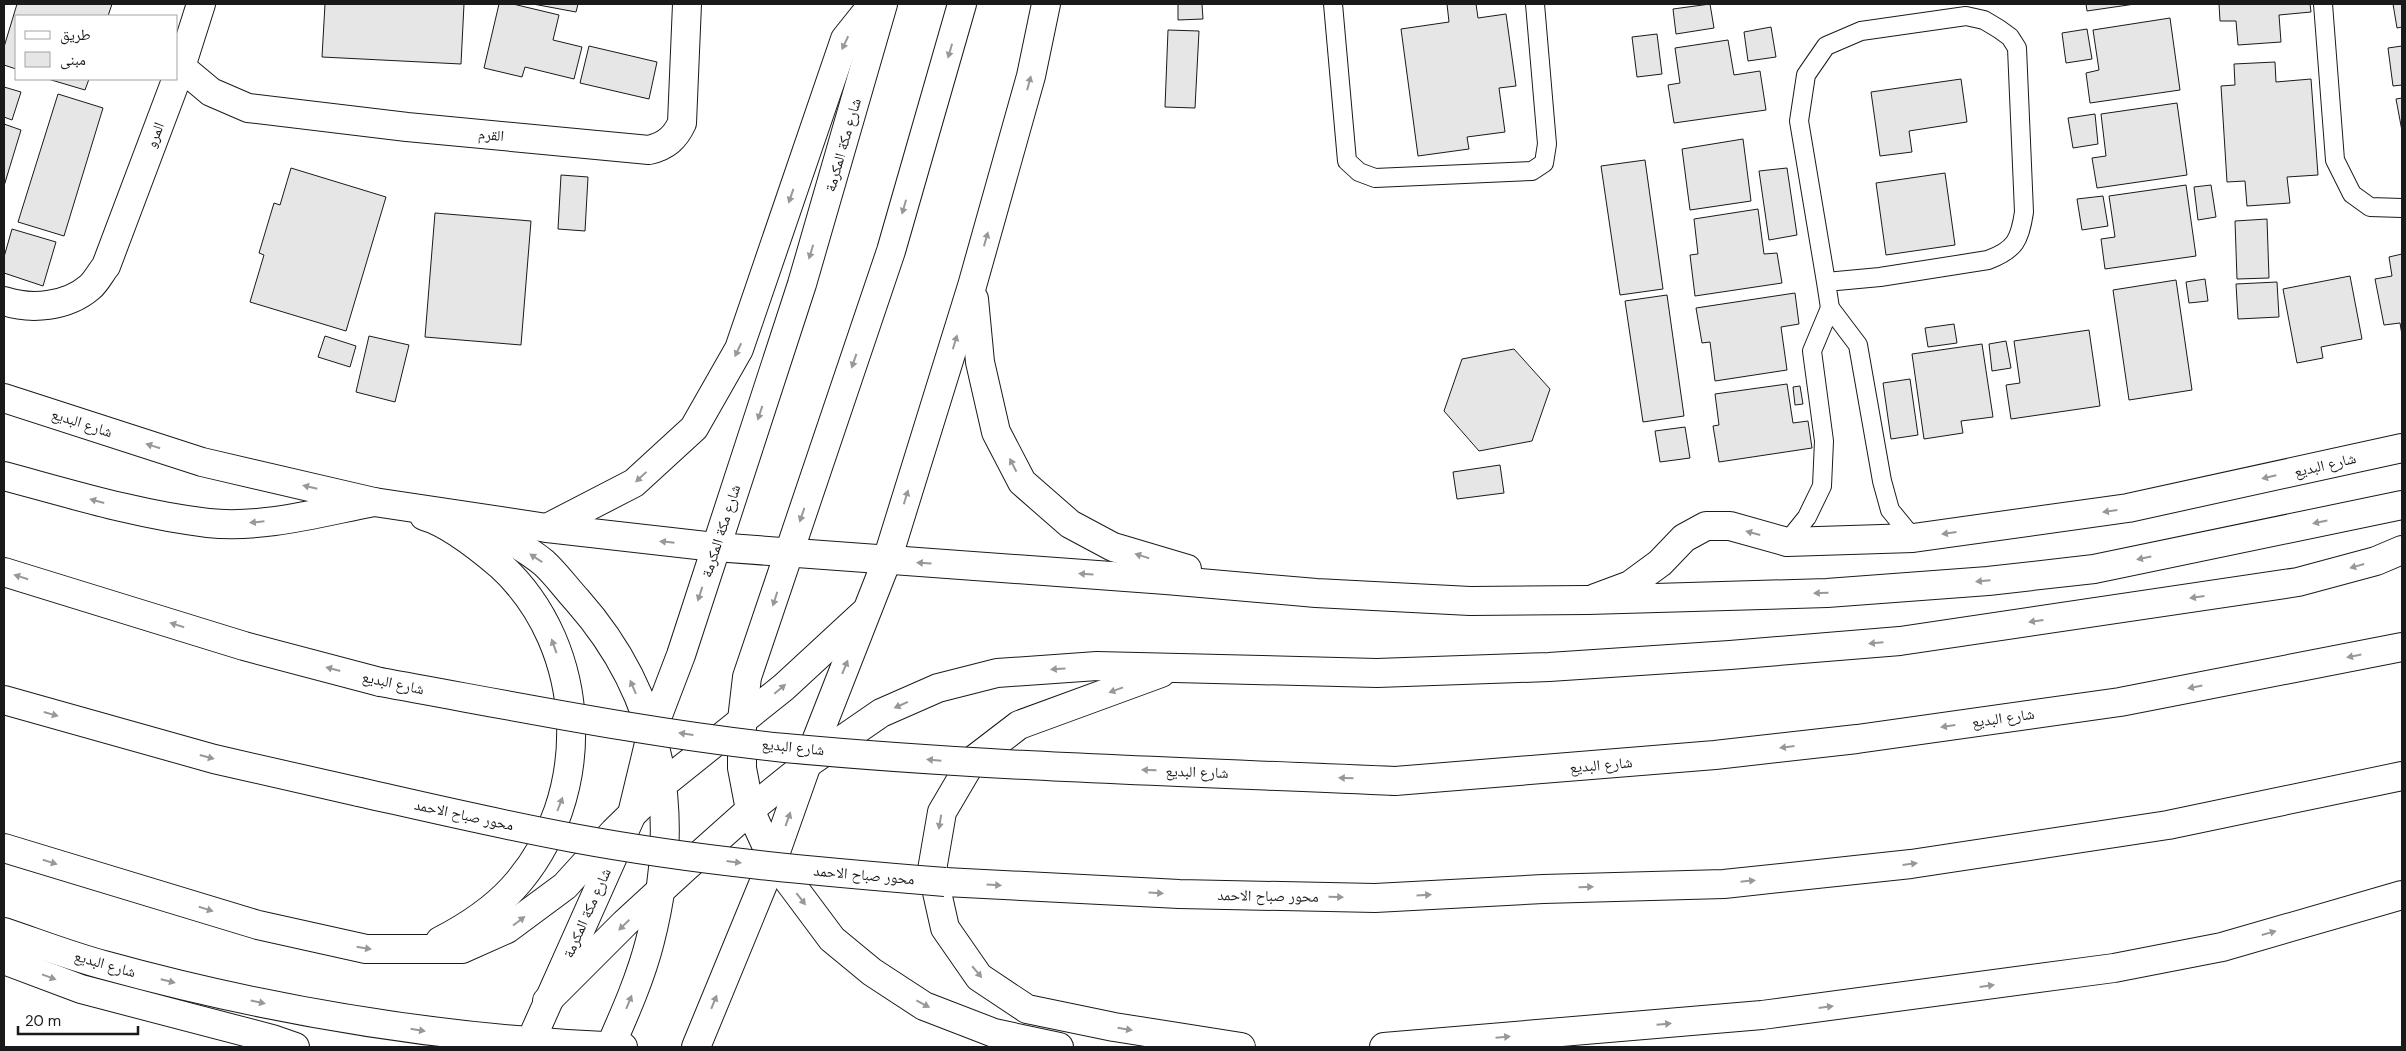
<svg xmlns="http://www.w3.org/2000/svg" width="2406" height="1051" font-family="'DM Sans','Noto Naskh Arabic',sans-serif">
	<style>
		.building { fill: #e6e6e6; stroke: #1a1a1a }
		.lines { fill: none; stroke-linecap: round; stroke-linejoin: round }
		.service-casing { stroke: #1a1a1a; stroke-width: 20 }
		.minor-casing { stroke: #1a1a1a; stroke-width: 30 }
		.secondary-casing { stroke: #1a1a1a; stroke-width: 30 }
		.trunk-casing { stroke: #1a1a1a; stroke-width: 30 }
		.service { stroke: #fff; stroke-width: 18 }
		.minor { stroke: #fff; stroke-width: 28 }
		.secondary { stroke: #fff; stroke-width: 28 }
		.trunk { stroke: #fff; stroke-width: 28 }
		.trunk-bridge-casing { stroke: #1a1a1a; stroke-width: 30; stroke-linecap: butt }
		.trunk-bridge { stroke: #fff; stroke-width: 28 }
		.oneway { fill: #989898 }
		.labels { text-anchor: middle; stroke-width: 4; stroke-linejoin: round; paint-order: stroke }
		.street-label { font-size: 15px; fill: #1a1a1a; stroke: #fff }
	</style>
	<rect width="100%" height="100%" fill="#fff"/>
	<g class="building">
		<path d="M17,4h95l-4,12h-92v53l-12,-4v-18z"/>
		<path d="M325,4h139l-3,60 -139,-7z"/>
		<path d="M499,4h14l46,11 -6,25 29,7 -8,32 -49,-12 -3,10 -38,-9z"/>
		<path d="M533,4h45l-2,8z"/>
		<path d="M1178,4h24l1,15 -25,1z"/>
		<path d="M1447,4h29l2,14 28,-4 10,72 -17,2 6,44 -38,5 2,12 -51,7 -17,-127 48,-7z"/>
		<path d="M1710,4l4,24 -38,6 -3,-25z"/>
		<path d="M2086,4h49l-48,7z"/>
		<path d="M2219,4h91l1,8 -32,3 2,27 -43,3 -2,-24h-16z"/>
		<path d="M2393,4h9v23l-5,1z"/>
		<path d="M2170,18l10,72 -90,13 -4,-30 13,-3 -6,-40z"/>
		<path d="M1771,27l5,30 -28,4 -4,-29z"/>
		<path d="M2087,29l5,30 -26,4 -4,-30z"/>
		<path d="M1168,30l31,1 -4,77 -30,-1z"/>
		<path d="M1657,34l5,40 -25,3 -5,-40z"/>
		<path d="M1728,40l6,35 26,-4 6,39 -92,13 -6,-38 12,-2 -5,-35z"/>
		<path d="M589,46l68,16 -8,37 -69,-16z"/>
		<path d="M2402,46v39l-9,1 -5,-38z"/>
		<path d="M2275,62l1,20 35,-3 7,96 -31,2 3,26 -43,3 -2,-25 -18,1 -6,-96 14,-1 -1,-21z"/>
		<path d="M48,79h41l-4,11z"/>
		<path d="M1961,79l6,43 -58,9 3,21 -32,4 -9,-64z"/>
		<path d="M4,87l17,5 -9,28 -8,-3z"/>
		<path d="M58,94l45,14 -39,128 -46,-14z"/>
		<path d="M2402,98v33l-6,-32z"/>
		<path d="M2177,103l10,72 -90,13 -5,-30 14,-2 -5,-42z"/>
		<path d="M2095,114l3,30 -25,4 -5,-30z"/>
		<path d="M4,124l17,6 -17,56z"/>
		<path d="M1743,139l8,62 -61,9 -8,-61z"/>
		<path d="M1645,160l18,129 -43,6 -19,-129z"/>
		<path d="M291,168l95,29 -40,134 -96,-29 14,-47 -5,-2 15,-50 6,2z"/>
		<path d="M1787,168l10,67 -28,5 -10,-69z"/>
		<path d="M1945,173l10,72 -69,10 -10,-72z"/>
		<path d="M561,175l27,2 -3,54 -27,-2z"/>
		<path d="M2186,185l10,71 -91,13 -4,-30 14,-2 -6,-41z"/>
		<path d="M2211,185l5,32 -18,3 -4,-33z"/>
		<path d="M2103,196l5,30 -26,4 -5,-31z"/>
		<path d="M1758,209l6,45 13,-1 5,30 -87,13 -5,-41 8,-1 -4,-35z"/>
		<path d="M435,213l96,8 -10,124 -96,-8z"/>
		<path d="M2267,219l2,59 -32,1 -2,-58z"/>
		<path d="M12,229l44,13 -13,44 -39,-13v-16z"/>
		<path d="M2402,254v81l-2,-12 -16,2 -9,-46 17,-3 -3,-19z"/>
		<path d="M2350,276l12,63 -41,8 2,11 -26,5 -14,-74z"/>
		<path d="M2205,279l3,22 -19,2 -3,-21z"/>
		<path d="M2176,280l16,110 -63,10 -16,-110z"/>
		<path d="M2277,282l2,35 -41,2 -2,-35z"/>
		<path d="M1795,293l4,31 -18,3 6,43 -72,11 -5,-39 -8,1 -6,-35z"/>
		<path d="M1667,295l17,121 -41,6 -18,-121z"/>
		<path d="M1954,324l3,19 -29,4 -3,-19z"/>
		<path d="M2089,330l11,76 -89,13 -5,-34 14,-2 -6,-42z"/>
		<path d="M325,336l31,10 -6,21 -32,-10z"/>
		<path d="M369,336l40,9 -14,57 -39,-10z"/>
		<path d="M2006,341l5,27 -19,3 -3,-27z"/>
		<path d="M1982,344l11,73 -32,4 2,12 -39,6 -12,-85z"/>
		<path d="M1514,349l36,40 -18,52 -53,10 -35,-40 18,-52z"/>
		<path d="M1910,379l8,56 -27,4 -8,-56z"/>
		<path d="M1787,384l6,39 15,-2 4,27 -93,14 -6,-36 6,-1 -4,-31z"/>
		<path d="M1800,386l3,18 -8,1 -2,-18z"/>
		<path d="M1685,427l5,31 -30,4 -5,-31z"/>
		<path d="M1500,465l4,28 -47,6 -4,-27z"/>
	</g>
	<g class="lines">
		<g class="service-casing">
			<g id="service">
				<path d="M1333,4l14,157 12,11 16,6 157,-7 12,-8 3,-19 -12,-140"/>
				<path d="M2323,4l12,156 17,34 18,13 32,1"/>
				<path d="M1826,282l54,-5 108,-17c27,-10 32,-20 36,-48l-7,-164 -7,-11 -11,-8 -15,-9 -18,-4 -105,15 -35,15 -20,29 -7,46 27,161 4,26 28,37 24,136 8,29 23,28"/>
				<path d="M1787,542l20,-25 15,-31 2,-45 -12,-90 18,-43"/>
			</g>
		</g>
		<g class="minor-casing">
			<g id="minor">
				<path d="M181,67l30,25 37,16 159,19 242,23c17,-4 26,-12 33,-27l5,-119"/>
				<path d="M4,301c27,9 63,6 86,-14 6,-5 11,-15 16,-21l75,-199 20,-63"/>
				<path d="M1595,598l35,-13 30,-22 24,-25 22,-12h24l57,16 126,-4 215,-30 274,-60"/>
			</g>
		</g>
		<g class="secondary-casing">
			<g id="secondary">
				<path d="M962,4l-71,247 -144,426 -5,43v48l8,42 23,50 59,79 40,33 52,34 70,27 65,14"/>
				<path d="M974,299l6,63 16,70 26,50 48,42 43,23 74,22"/>
				<path d="M4,398l198,64 172,40 173,26 168,19 451,33 150,13 154,8 118,-1 239,-7 161,-12 106,-12 308,-64"/>
				<path d="M424,516c25,7 56,32 76,49 90,82 95,233 13,323 -20,22 -46,39 -73,53"/>
				<path d="M480,522c21,13 45,25 64,41 12,11 22,25 33,37 87,98 105,216 73,341 -9,36 -25,72 -40,106"/>
				<path d="M547,528l87,-45 60,-55 45,-79 106,-310 28,-35"/>
				<path d="M1161,673l-142,52 -47,36 -30,51 -10,58 13,58 34,49 48,32 87,18 127,20"/>
				<path d="M4,848l254,77 108,24h96l45,-20 58,-43 49,-54 49,-48 121,-97 79,-73"/>
				<path d="M4,932c33,11 66,24 100,33 170,47 344,75 519,82"/>
				<path d="M4,960l77,29 191,50 23,8"/>
				<path d="M547,1001l78,-78 61,-56 64,-57 57,-46 74,-51 57,-25 59,-15 100,-7 280,7 172,-6 181,-12 170,-14 398,-59 78,-21 26,-11"/>
				<path d="M528,1047l104,-233 20,-83 29,-76 121,-371 81,-280"/>
				<path d="M696,1047l77,-187 34,-96 80,-204 85,-274 59,-210 15,-72"/>
				<path d="M1384,1047l378,-32 352,-47 108,-21 180,-52"/>
			</g>
		</g>
		<g class="trunk-casing">
			<g id="trunk">
				<path d="M4,476c67,18 135,39 204,47 55,6 113,-11 166,-21"/>
				<path d="M4,572l240,74 136,36"/>
				<path d="M4,700l210,59 145,33"/>
				<path d="M1395,781l320,-26 142,-16 263,-37 282,-55"/>
				<path d="M945,882l234,12 196,4 168,-9 181,-5 187,-20 257,-39 234,-49"/>
			</g>
		</g>
		<use href="#service" class="service"/>
		<use href="#minor" class="minor"/>
		<use href="#secondary" class="secondary"/>
		<use href="#trunk" class="trunk"/>
		<g class="trunk-bridge-casing">
			<g id="trunk-bridge">
				<path d="M380,682c134,24 269,52 405,66 203,19 407,24 610,33"/>
				<path d="M359,792c71,16 143,33 214,46 123,23 248,34 372,44"/>
			</g>
		</g>
		<use href="#trunk-bridge" class="trunk-bridge"/>
	</g>
	<defs><path id="oneway-solid" d="M-6-.8H1V-3.2L6.5 0L1 3.2V.8H-6Z" transform="scale(1.25)"/></defs>
	<g class="oneway">
		<use href="#oneway-solid" transform="translate(845 43) rotate(115)"/>
		<use href="#oneway-solid" transform="translate(950 51) rotate(106)"/>
		<use href="#oneway-solid" transform="translate(1029 83) rotate(-75)"/>
		<use href="#oneway-solid" transform="translate(791 196) rotate(109)"/>
		<use href="#oneway-solid" transform="translate(904 207) rotate(106)"/>
		<use href="#oneway-solid" transform="translate(986 239) rotate(-74)"/>
		<use href="#oneway-solid" transform="translate(811 252) rotate(107)"/>
		<use href="#oneway-solid" transform="translate(955 342) rotate(-73)"/>
		<use href="#oneway-solid" transform="translate(738 350) rotate(115)"/>
		<use href="#oneway-solid" transform="translate(854 361) rotate(109)"/>
		<use href="#oneway-solid" transform="translate(760 413) rotate(108)"/>
		<use href="#oneway-solid" transform="translate(153 446) rotate(-162)"/>
		<use href="#oneway-solid" transform="translate(1013 465) rotate(-117)"/>
		<use href="#oneway-solid" transform="translate(641 477) rotate(137)"/>
		<use href="#oneway-solid" transform="translate(2269 477) rotate(167)"/>
		<use href="#oneway-solid" transform="translate(310 487) rotate(-167)"/>
		<use href="#oneway-solid" transform="translate(906 497) rotate(-73)"/>
		<use href="#oneway-solid" transform="translate(97 501) rotate(-165)"/>
		<use href="#oneway-solid" transform="translate(2110 511) rotate(172)"/>
		<use href="#oneway-solid" transform="translate(802 515) rotate(109)"/>
		<use href="#oneway-solid" transform="translate(257 522) rotate(174)"/>
		<use href="#oneway-solid" transform="translate(2320 522) rotate(168)"/>
		<use href="#oneway-solid" transform="translate(1753 533) rotate(-165)"/>
		<use href="#oneway-solid" transform="translate(1949 533) rotate(172)"/>
		<use href="#oneway-solid" transform="translate(667 542) rotate(-174)"/>
		<use href="#oneway-solid" transform="translate(1142 556) rotate(-163)"/>
		<use href="#oneway-solid" transform="translate(536 558) rotate(-147)"/>
		<use href="#oneway-solid" transform="translate(2144 558) rotate(168)"/>
		<use href="#oneway-solid" transform="translate(924 563) rotate(-176)"/>
		<use href="#oneway-solid" transform="translate(2357 566) rotate(164)"/>
		<use href="#oneway-solid" transform="translate(1086 574) rotate(-176)"/>
		<use href="#oneway-solid" transform="translate(21 577) rotate(-163)"/>
		<use href="#oneway-solid" transform="translate(1983 581) rotate(175)"/>
		<use href="#oneway-solid" transform="translate(1821 593) rotate(178)"/>
		<use href="#oneway-solid" transform="translate(700 594) rotate(108)"/>
		<use href="#oneway-solid" transform="translate(2197 597) rotate(172)"/>
		<use href="#oneway-solid" transform="translate(775 599) rotate(108)"/>
		<use href="#oneway-solid" transform="translate(2036 621) rotate(172)"/>
		<use href="#oneway-solid" transform="translate(177 625) rotate(-163)"/>
		<use href="#oneway-solid" transform="translate(1876 643) rotate(175)"/>
		<use href="#oneway-solid" transform="translate(554 646) rotate(-110)"/>
		<use href="#oneway-solid" transform="translate(2354 656) rotate(169)"/>
		<use href="#oneway-solid" transform="translate(845 667) rotate(-68)"/>
		<use href="#oneway-solid" transform="translate(333 669) rotate(-165)"/>
		<use href="#oneway-solid" transform="translate(1058 669) rotate(176)"/>
		<use href="#oneway-solid" transform="translate(633 687) rotate(-113)"/>
		<use href="#oneway-solid" transform="translate(2195 687) rotate(169)"/>
		<use href="#oneway-solid" transform="translate(780 689) rotate(-40)"/>
		<use href="#oneway-solid" transform="translate(1116 690) rotate(160)"/>
		<use href="#oneway-solid" transform="translate(901 705) rotate(156)"/>
		<use href="#oneway-solid" transform="translate(51 714) rotate(16)"/>
		<use href="#oneway-solid" transform="translate(1948 726) rotate(172)"/>
		<use href="#oneway-solid" transform="translate(686 734) rotate(-172)"/>
		<use href="#oneway-solid" transform="translate(1787 747) rotate(173)"/>
		<use href="#oneway-solid" transform="translate(207 757) rotate(15)"/>
		<use href="#oneway-solid" transform="translate(934 760) rotate(-175)"/>
		<use href="#oneway-solid" transform="translate(1149 770) rotate(-178)"/>
		<use href="#oneway-solid" transform="translate(1346 778) rotate(-178)"/>
		<use href="#oneway-solid" transform="translate(560 804) rotate(-69)"/>
		<use href="#oneway-solid" transform="translate(788 819) rotate(-70)"/>
		<use href="#oneway-solid" transform="translate(940 822) rotate(99)"/>
		<use href="#oneway-solid" transform="translate(50 862) rotate(17)"/>
		<use href="#oneway-solid" transform="translate(734 862) rotate(7)"/>
		<use href="#oneway-solid" transform="translate(1910 864) rotate(-7)"/>
		<use href="#oneway-solid" transform="translate(1748 881) rotate(-6)"/>
		<use href="#oneway-solid" transform="translate(994 885) rotate(3)"/>
		<use href="#oneway-solid" transform="translate(1586 887) rotate(-1)"/>
		<use href="#oneway-solid" transform="translate(1156 893) rotate(3)"/>
		<use href="#oneway-solid" transform="translate(1424 895) rotate(-3)"/>
		<use href="#oneway-solid" transform="translate(1336 897) rotate(1)"/>
		<use href="#oneway-solid" transform="translate(801 899) rotate(52)"/>
		<use href="#oneway-solid" transform="translate(206 909) rotate(17)"/>
		<use href="#oneway-solid" transform="translate(519 921) rotate(-37)"/>
		<use href="#oneway-solid" transform="translate(624 925) rotate(136)"/>
		<use href="#oneway-solid" transform="translate(2269 933) rotate(-16)"/>
		<use href="#oneway-solid" transform="translate(364 948) rotate(9)"/>
		<use href="#oneway-solid" transform="translate(977 972) rotate(50)"/>
		<use href="#oneway-solid" transform="translate(49 977) rotate(20)"/>
		<use href="#oneway-solid" transform="translate(168 981) rotate(14)"/>
		<use href="#oneway-solid" transform="translate(1987 986) rotate(-8)"/>
		<use href="#oneway-solid" transform="translate(258 1002) rotate(12)"/>
		<use href="#oneway-solid" transform="translate(629 1002) rotate(-68)"/>
		<use href="#oneway-solid" transform="translate(714 1002) rotate(-68)"/>
		<use href="#oneway-solid" transform="translate(923 1004) rotate(28)"/>
		<use href="#oneway-solid" transform="translate(1826 1007) rotate(-7)"/>
		<use href="#oneway-solid" transform="translate(1664 1024) rotate(-5)"/>
		<use href="#oneway-solid" transform="translate(1125 1029) rotate(9)"/>
		<use href="#oneway-solid" transform="translate(418 1030) rotate(9)"/>
		<use href="#oneway-solid" transform="translate(1503 1037) rotate(-5)"/>
	</g>
	<g class="labels">
		<g class="street-label">
			<text transform="translate(155 135) rotate(-69)" y="5">المرو</text>
			<text transform="translate(491 135) rotate(5)" y="5">القرم</text>
			<text transform="translate(843 145) rotate(-74)" y="5">شارع مكة المكرمة</text>
			<text transform="translate(82 423) rotate(18)" y="5">شارع البديع</text>
			<text transform="translate(2325 465) rotate(-13)" y="5">شارع البديع</text>
			<text transform="translate(721 531) rotate(-72)" y="5">شارع مكة المكرمة</text>
			<text transform="translate(393 683) rotate(12)" y="5">شارع البديع</text>
			<text transform="translate(2003 718) rotate(-8)" y="5">شارع البديع</text>
			<text transform="translate(793 747) rotate(6)" y="5">شارع البديع</text>
			<text transform="translate(1601 765) rotate(-5)" y="5">شارع البديع</text>
			<text transform="translate(1197 772) rotate(2)" y="5">شارع البديع</text>
			<text transform="translate(464 815) rotate(12)" y="5">محور صباح الاحمد</text>
			<text transform="translate(864 875) rotate(5)" y="5">محور صباح الاحمد</text>
			<text transform="translate(1268 896) rotate(1)" y="5">محور صباح الاحمد</text>
			<text transform="translate(587 913) rotate(-66)" y="5">شارع مكة المكرمة</text>
			<text transform="translate(105 964) rotate(16)" y="5">شارع البديع</text>
		</g>
	</g>
	<rect width="2406" height="1051" fill="none" stroke="#1a1a1a" stroke-width="10"/>
	<rect x="15" y="15" width="162" height="65" fill="#ffffff" stroke="#a3a3a3"/>
	<rect x="25" y="31" width="25" height="8" fill="#ffffff" stroke="#a3a3a3"/>
	<text x="60" y="40" font-size="15" fill="#1a1a1a">طريق</text>
	<rect x="25" y="52" width="25" height="15" fill="#e6e6e6" stroke="#a3a3a3"/>
	<text x="60" y="65" font-size="15" fill="#1a1a1a">مبنى</text>
	<path d="M18 1026v8h120v-8" fill="none" stroke="#1a1a1a" stroke-width="2.5"/>
	<text x="25" y="1026" font-size="15" fill="#1a1a1a" stroke="#ffffff" stroke-width="4" paint-order="stroke">20 m</text>
</svg>
